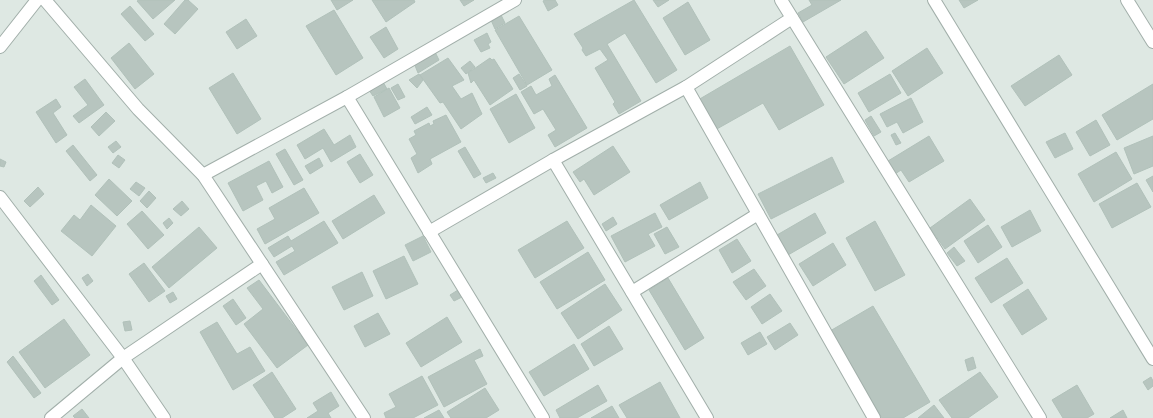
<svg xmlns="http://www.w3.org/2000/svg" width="1153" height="418" font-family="'Alegreya Sans',sans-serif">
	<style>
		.building { fill: #b7c5bf; stroke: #b1c1ba }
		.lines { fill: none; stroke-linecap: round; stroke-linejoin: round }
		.street-casing { stroke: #a2afaa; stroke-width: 14 }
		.street { stroke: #fff; stroke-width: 12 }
	</style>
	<rect width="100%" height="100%" fill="#dee8e3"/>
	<g class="building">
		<path d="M139,0h36l-22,19 -16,-18z"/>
		<path d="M185,0h3l10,9 -23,25 -11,-10z"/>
		<path d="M331,0h22l-16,10z"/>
		<path d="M372,0h42l1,2 -29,20z"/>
		<path d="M460,0h14l-10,6z"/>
		<path d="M545,0h10l3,5 -10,6 -5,-10z"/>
		<path d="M634,0l43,70 -21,13 -31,-50 -18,11 34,57 -22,13 -6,-10 2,-2 -20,-34 13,-8 -8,-11 -14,7 -4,-6 1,-2 -9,-14z"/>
		<path d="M653,0h16l-11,7z"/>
		<path d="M809,0h32l-38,22 -5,-9 14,-8z"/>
		<path d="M959,0h19l-14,8z"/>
		<path d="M688,2l22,38 -25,15 -22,-37z"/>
		<path d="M130,6l24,28 -9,7 -24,-27z"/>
		<path d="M334,10l29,48 -27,17 -30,-49z"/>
		<path d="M501,15l4,8 -10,6 -4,-9z"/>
		<path d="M519,16l33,54 -25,15 -32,-55z"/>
		<path d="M246,19l11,17 -20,13 -11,-17z"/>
		<path d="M386,27l12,22 -14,9 -14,-21z"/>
		<path d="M866,31l18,27 -40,26 -18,-27z"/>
		<path d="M487,33l4,9 -3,2 2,4 -9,4 -7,-12z"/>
		<path d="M129,43l25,31 -19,15 -24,-31z"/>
		<path d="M790,46l34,59 -45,25 -16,-27 -48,27 -17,-30z"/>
		<path d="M927,48l16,25 -35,23 -16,-25z"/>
		<path d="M435,52l4,8 -21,13 -4,-10z"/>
		<path d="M1059,55l13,20 -47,31 -14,-20z"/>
		<path d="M448,58l16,22 -12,6 9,13 11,-6 10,21 -21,15 -18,-27 -3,1 -20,-28z"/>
		<path d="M490,58l2,2 2,-1 19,30 -23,16 -16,-25 -3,3 -3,-10z"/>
		<path d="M470,61l5,6 -9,7 -5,-6z"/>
		<path d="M233,73l28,46 -24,15 -28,-46z"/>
		<path d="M419,74l4,6 -6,8 -8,-8z"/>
		<path d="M519,74l8,12 -7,4 -7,-12z"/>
		<path d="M890,74l11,19 -32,19 -11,-19z"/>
		<path d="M555,75l32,53 -32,19 -7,-12 8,-5 -13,-21 -9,5 -13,-22 10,-6 5,9 16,-9 -3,-7z"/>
		<path d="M85,79l19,26 -25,18 -6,-7 15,-11 -14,-18z"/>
		<path d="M383,82l4,7 -14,7 -4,-6z"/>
		<path d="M398,84l7,13 -7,3 -7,-12z"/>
		<path d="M1153,84v35l-36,21 -15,-25z"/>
		<path d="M389,88l11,20 -16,9 -10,-20z"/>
		<path d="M516,94l19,34 -26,15 -19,-34z"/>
		<path d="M911,98l12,24 -20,11 -6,-11 -10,5 -7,-13z"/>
		<path d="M56,99l5,8 -8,6 14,22 -11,8 -20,-31z"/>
		<path d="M427,107l5,8 -17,9 -4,-7z"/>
		<path d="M106,112l9,9 -16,15 -8,-9z"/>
		<path d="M446,115l15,27 -31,17 2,5 -14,9 -7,-15 6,-4 -8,-15 7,-4 -2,-4 15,-8 1,3 4,-2 -1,-3z"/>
		<path d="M871,116l10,16 -7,4 -9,-16z"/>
		<path d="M1096,120l14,25 -20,11 -14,-24z"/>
		<path d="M324,129l10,16 16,-10 6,12 -25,15 -8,-14 -18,11 -8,-14z"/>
		<path d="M895,133l6,10 -5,2 -5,-10z"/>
		<path d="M1065,133l8,16 -18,9 -9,-16z"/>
		<path d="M929,136l15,25 -35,21 -8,-12 -6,4 -7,-13z"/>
		<path d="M1153,136v30l-19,8 -10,-26z"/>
		<path d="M116,141l5,6 -8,6 -5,-6z"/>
		<path d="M73,145l24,30 -7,6 -24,-30z"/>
		<path d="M613,146l17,26 -36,23 -10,-16 -4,3 -7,-10z"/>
		<path d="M465,147l16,27 -7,4 -16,-27z"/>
		<path d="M285,149l18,31 -9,5 -18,-31z"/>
		<path d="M1116,152l16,27 -38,23 -16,-28z"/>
		<path d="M360,154l13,21 -13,8 -13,-21z"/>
		<path d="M118,155l7,5 -6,8 -7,-5z"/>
		<path d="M832,157l12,25 -73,37 -13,-25z"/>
		<path d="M319,158l4,8 -13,8 -5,-8z"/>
		<path d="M0,159l6,3 -2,5 -4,-1z"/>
		<path d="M269,161l14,26 -11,6 -6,-12 -10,5 7,14 -20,11 -15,-28z"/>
		<path d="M493,173l3,5 -10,5 -3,-5z"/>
		<path d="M1153,176v16l-7,-12z"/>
		<path d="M109,179l23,22 -15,15 -22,-21z"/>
		<path d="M136,182l9,6 -6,8 -9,-7z"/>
		<path d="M700,182l8,16 -39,22 -9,-15z"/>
		<path d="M1137,183l14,24 -39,21 -13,-24z"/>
		<path d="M38,187l6,7 -14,13 -6,-6z"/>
		<path d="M304,188l15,25 -54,31 -8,-15 18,-10 -6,-11z"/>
		<path d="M149,191l7,7 -9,10 -7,-7z"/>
		<path d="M374,195l11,18 -42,26 -11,-18z"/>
		<path d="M970,199l15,21 -40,29 -15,-21z"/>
		<path d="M182,201l7,8 -8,7 -8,-7z"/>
		<path d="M91,205l25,21 -24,30 -31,-25 13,-16 6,5z"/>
		<path d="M1030,210l11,21 -29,16 -11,-20z"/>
		<path d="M142,211l22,24 -16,14 -21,-25z"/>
		<path d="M655,213l7,14 -14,7 7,12 -30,16 -14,-26z"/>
		<path d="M815,213l11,20 -38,22 -11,-20z"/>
		<path d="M613,217l4,7 -11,7 -4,-7z"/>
		<path d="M169,218l4,5 -6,6 -4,-6z"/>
		<path d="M324,221l14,22 -54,32 -8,-13 19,-11 -3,-5 -18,11 -6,-9 20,-12 3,5z"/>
		<path d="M567,221l17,27 -49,30 -17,-28z"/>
		<path d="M875,221l30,54 -30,16 -29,-53z"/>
		<path d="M988,225l14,22 -24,16 -14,-22z"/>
		<path d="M199,227l18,21 -48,40 -17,-21z"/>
		<path d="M667,227l12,20 -14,7 -11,-20z"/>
		<path d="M423,236l8,16 -18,9 -8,-16z"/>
		<path d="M737,239l14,22 -19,12 -13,-23z"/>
		<path d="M833,243l13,22 -33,21 -14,-22z"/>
		<path d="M954,247l11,14 -8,5 -10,-13z"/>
		<path d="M588,252l17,28 -48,29 -17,-27z"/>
		<path d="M404,256l14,28 -32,15 -13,-28z"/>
		<path d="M1007,258l16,25 -32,20 -16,-25z"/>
		<path d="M144,263l21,28 -16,11 -20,-28z"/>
		<path d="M754,269l12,17 -20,14 -13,-18z"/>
		<path d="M362,272l11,24 -29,14 -12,-23z"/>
		<path d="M88,274l5,7 -6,5 -5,-8z"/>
		<path d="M41,275l18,25 -7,5 -18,-24z"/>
		<path d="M668,278l36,60 -19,12 -36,-60z"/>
		<path d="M259,280l49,65 -31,23 -33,-44 19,-15 -16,-21z"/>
		<path d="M605,284l17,26 -44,29 -17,-26z"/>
		<path d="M1028,289l19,30 -25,16 -19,-30z"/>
		<path d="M458,290l4,7 -8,4 -4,-6z"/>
		<path d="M173,292l4,7 -7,4 -4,-7z"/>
		<path d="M770,294l12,17 -20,13 -11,-17z"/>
		<path d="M233,299l13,19 -10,7 -13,-19z"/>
		<path d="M873,306l57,96 -27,16h-21l-52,-87z"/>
		<path d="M378,313l12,21 -25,13 -11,-21z"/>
		<path d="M447,317l15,25 -41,25 -15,-24z"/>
		<path d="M64,319l26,36 -45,33 -26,-36z"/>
		<path d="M130,321l2,9 -7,1 -2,-9z"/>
		<path d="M217,322l20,32 13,-7 15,24 -32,19 -33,-58z"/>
		<path d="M790,323l8,12 -23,15 -8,-13z"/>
		<path d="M609,326l14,23 -29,17 -13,-22z"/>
		<path d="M760,332l7,12 -19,11 -7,-12z"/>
		<path d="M574,344l15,25 -45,27 -15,-24z"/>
		<path d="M480,349l3,7 -9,4 13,24 -43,23 -16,-30z"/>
		<path d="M13,356l28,37 -7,5 -27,-36z"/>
		<path d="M973,357l3,11 -8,3 -3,-11z"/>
		<path d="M272,372l24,37 -14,9h-7l-22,-33z"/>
		<path d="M980,372l18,25 -30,21h-16l-13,-18z"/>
		<path d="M422,376l16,29 -25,13h-27l-2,-5 12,-6 -7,-13z"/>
		<path d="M1151,377l2,4v5l-5,4 -5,-8z"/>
		<path d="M660,382l20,36h-53l-8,-13z"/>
		<path d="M598,385l9,16 -30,17h-17l-4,-8z"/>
		<path d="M1077,385l17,29 -7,4h-24l-11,-18z"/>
		<path d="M485,388l14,22 -13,8h-35l-4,-6z"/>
		<path d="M331,392l8,14 -11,7 3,5h-24l11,-7 -5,-8z"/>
		<path d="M934,405l10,13h-26z"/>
		<path d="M612,406l7,12h-28z"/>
		<path d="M82,409l7,9h-14l-2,-2z"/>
		<path d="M439,410l5,8h-20z"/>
		<path d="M1123,410l4,8h-17z"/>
	</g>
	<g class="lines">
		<g class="street-casing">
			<g id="street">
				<path d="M45,0l93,109 65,66 161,243"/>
				<path d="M781,0l259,418"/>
				<path d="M934,0l219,359"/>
				<path d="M1127,0l26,42"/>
				<path d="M0,47l37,-47"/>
				<path d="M686,87l188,331"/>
				<path d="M347,97l196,321"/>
				<path d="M553,160l154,258"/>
				<path d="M203,175l144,-78 168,-97"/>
				<path d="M0,197l123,161 41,60"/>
				<path d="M429,232l124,-72 133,-73 106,-69"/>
				<path d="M632,292l126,-78"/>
				<path d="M51,418l72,-60 139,-94"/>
			</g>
		</g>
		<use href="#street" class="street"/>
	</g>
</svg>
